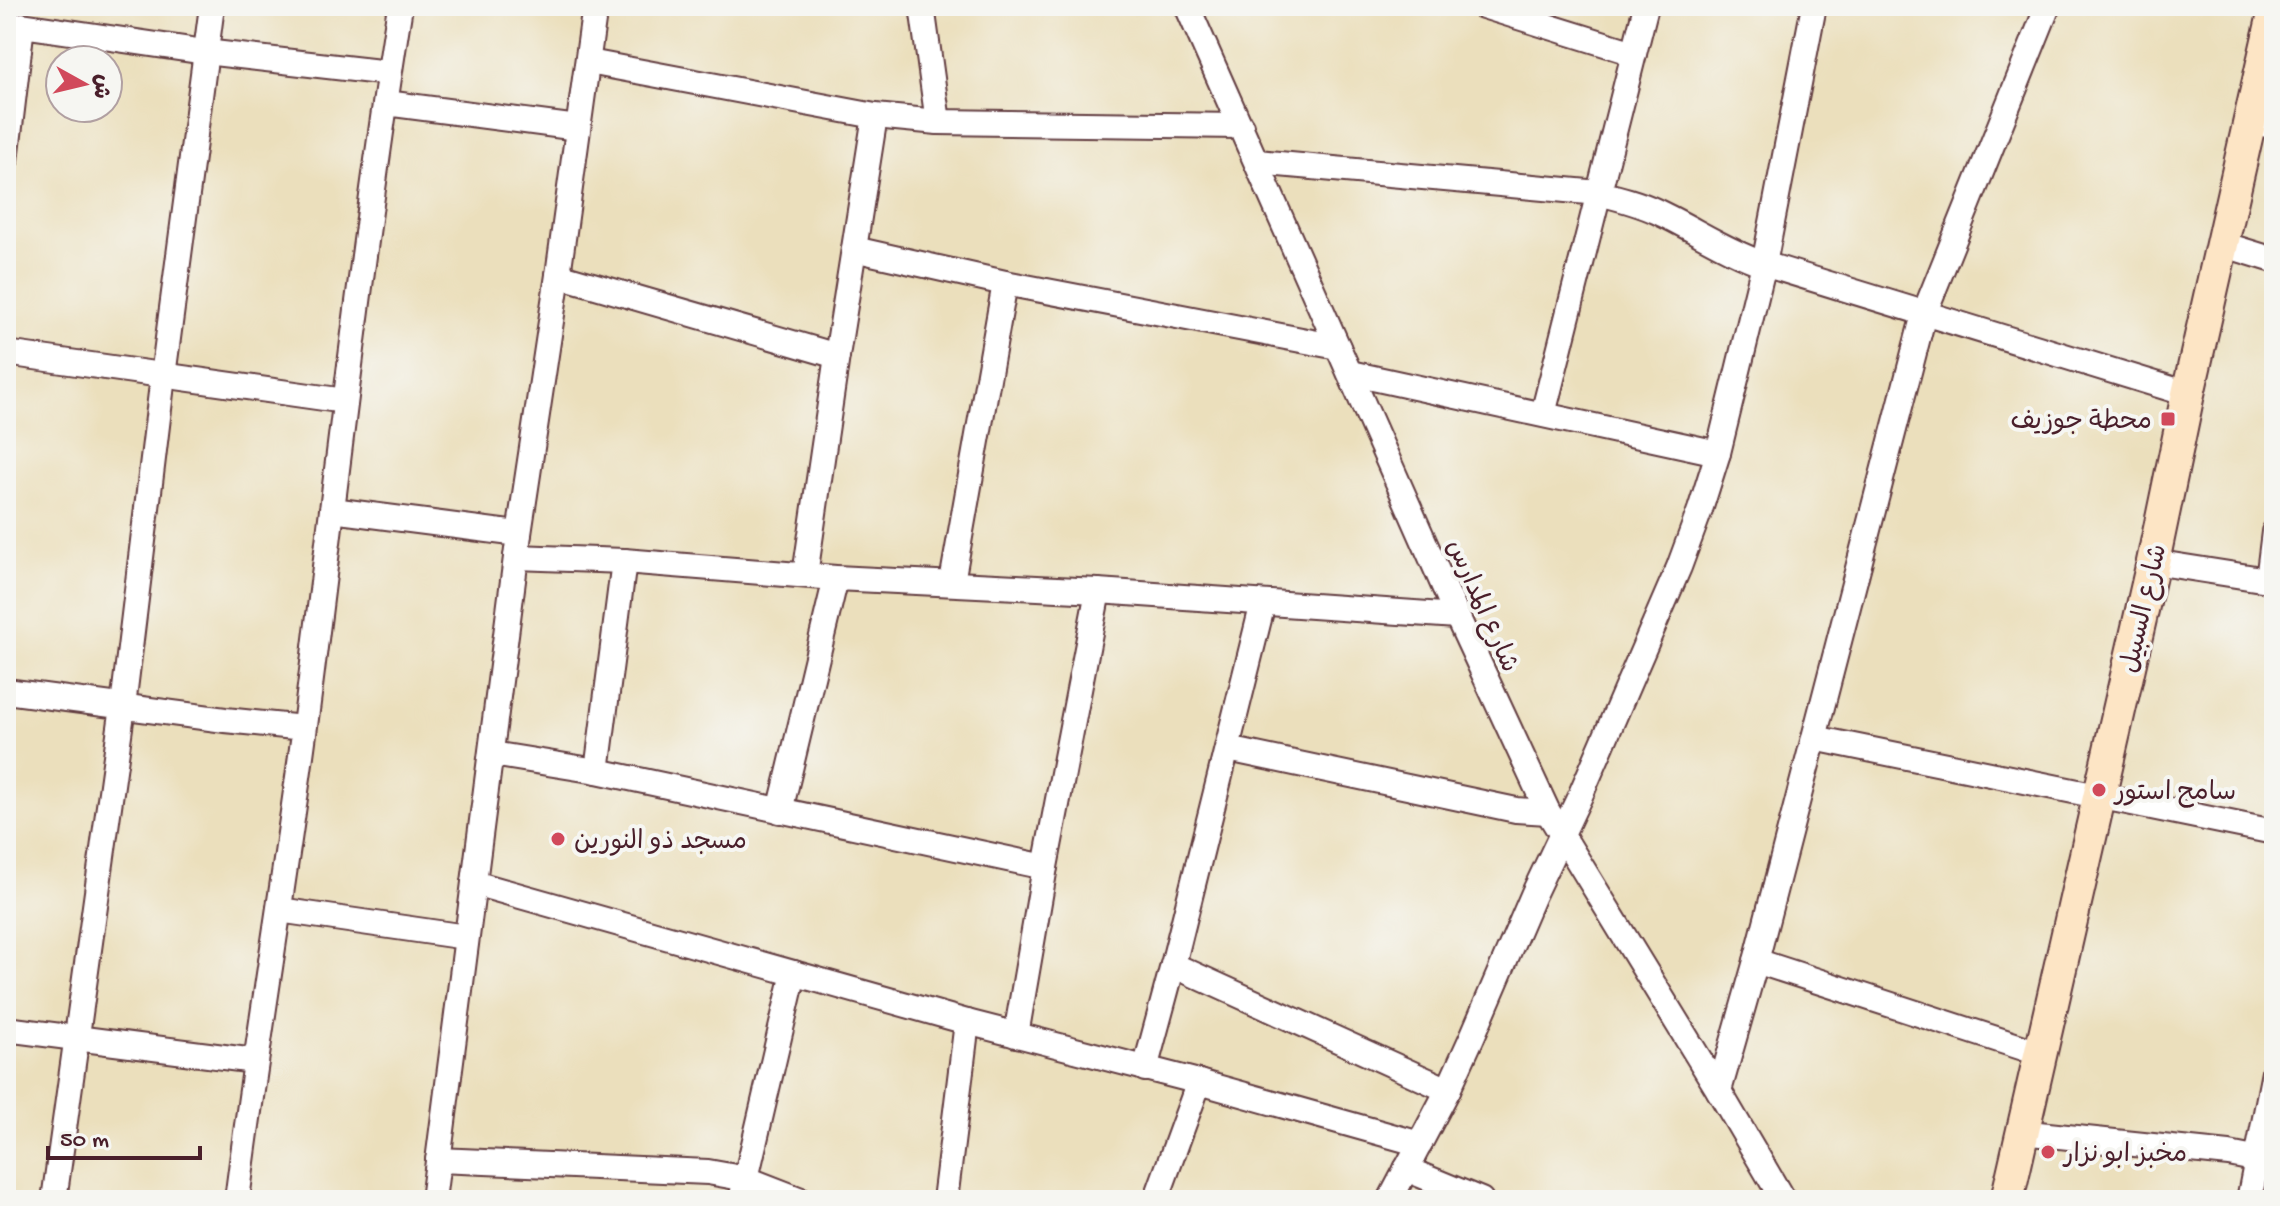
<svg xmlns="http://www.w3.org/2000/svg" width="2280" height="1206" font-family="'Gochi Hand','Playpen Sans Arabic',sans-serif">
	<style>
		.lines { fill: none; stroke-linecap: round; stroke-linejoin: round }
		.street-casing { stroke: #623c41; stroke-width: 28 }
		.secondary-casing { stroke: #623c41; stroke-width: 36 }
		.street { stroke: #fff; stroke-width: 24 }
		.secondary { stroke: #fde5c5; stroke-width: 32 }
		.poi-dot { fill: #d1495b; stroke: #f6f6f2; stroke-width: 3 }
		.labels { text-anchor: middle; stroke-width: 8; stroke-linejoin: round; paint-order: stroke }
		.poi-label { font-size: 26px; fill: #4a1f2b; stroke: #f6f6f2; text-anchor: start }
		.street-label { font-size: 26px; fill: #4a1f2b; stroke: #f6f6f2 }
	</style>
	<rect width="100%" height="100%" fill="#f6f6f2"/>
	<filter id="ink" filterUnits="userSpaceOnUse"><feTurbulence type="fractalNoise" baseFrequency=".0125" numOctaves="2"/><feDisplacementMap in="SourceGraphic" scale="16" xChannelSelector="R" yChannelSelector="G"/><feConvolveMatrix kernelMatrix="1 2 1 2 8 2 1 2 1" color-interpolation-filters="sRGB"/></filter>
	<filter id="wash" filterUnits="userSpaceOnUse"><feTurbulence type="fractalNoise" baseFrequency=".006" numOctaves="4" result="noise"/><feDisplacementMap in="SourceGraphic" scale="32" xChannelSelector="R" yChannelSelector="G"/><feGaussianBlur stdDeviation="1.8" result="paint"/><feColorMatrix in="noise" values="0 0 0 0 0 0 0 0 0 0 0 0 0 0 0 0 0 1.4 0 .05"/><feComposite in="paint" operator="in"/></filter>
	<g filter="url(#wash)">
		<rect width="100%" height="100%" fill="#ebdfbc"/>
	</g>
	<g filter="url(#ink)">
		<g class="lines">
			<g class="street-casing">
				<g id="street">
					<path d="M922,6l16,116"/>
					<path d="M1187,6l270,610 91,196 171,279 64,109"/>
					<path d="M1483,6l151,47"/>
					<path d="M589,62l286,54 63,6 303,4"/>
					<path d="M386,103l192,25"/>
					<path d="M2250,120l24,7"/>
					<path d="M6,160l16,-135 183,27 184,21"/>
					<path d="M1257,162l342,31c20,5 40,10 59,19 36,17 68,39 106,52l424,130"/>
					<path d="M2222,244l52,16"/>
					<path d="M854,249l151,34 333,64"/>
					<path d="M558,275l279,81 38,-240"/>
					<path d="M6,353l339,48"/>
					<path d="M1350,373l368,80"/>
					<path d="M1543,414l103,-408"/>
					<path d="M332,510l187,24"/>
					<path d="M516,557l108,4 212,17 262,13 359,25"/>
					<path d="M2153,562l121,19"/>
					<path d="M805,575l32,-219"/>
					<path d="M2268,580l6,-48"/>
					<path d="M952,582l53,-299"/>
					<path d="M6,691l219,29 79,8"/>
					<path d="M1814,738l460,94"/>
					<path d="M1228,749l288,61 32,2"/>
					<path d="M492,754l105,17 448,96"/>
					<path d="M597,771l27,-210"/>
					<path d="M780,811l56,-233"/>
					<path d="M474,883l493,139 232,60 221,62"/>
					<path d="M279,910l187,27"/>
					<path d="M1756,961l283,92"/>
					<path d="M1173,965l275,125"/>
					<path d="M6,1029l249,32"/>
					<path d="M1016,1035l29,-168 53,-276"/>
					<path d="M1145,1069l28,-104 90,-362"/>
					<path d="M1719,1091l37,-130 168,-647 124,-308"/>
					<path d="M2021,1132l208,22 45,9"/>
					<path d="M438,1160l270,12 39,7 54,21"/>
					<path d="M1406,1169l75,31"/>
					<path d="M54,1200l69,-494 40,-330 49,-370"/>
					<path d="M237,1200c20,-158 47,-315 68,-474 31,-240 57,-481 95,-720"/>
					<path d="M433,1200l86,-666 39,-259 37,-269"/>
					<path d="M741,1200l53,-227"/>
					<path d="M945,1200l22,-178"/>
					<path d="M1156,1200l43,-118"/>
					<path d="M1390,1200l58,-110 24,-53 61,-142 47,-99 99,-229 21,-57 18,-57 46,-189 50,-258"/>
					<path d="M2249,1200l25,-128"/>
				</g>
			</g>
			<g class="secondary-casing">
				<path id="secondary" d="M2007,1200l146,-638 35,-168 86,-380"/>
			</g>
			<use href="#street" class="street"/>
			<use href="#secondary" class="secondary"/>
		</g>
	</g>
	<g class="poi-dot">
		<rect x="2160" y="411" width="16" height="16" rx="4"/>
		<circle cx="2099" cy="790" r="8"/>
		<circle cx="558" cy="839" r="8"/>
		<circle cx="2048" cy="1152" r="8"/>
	</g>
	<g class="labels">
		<g class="poi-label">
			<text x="2152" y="428" text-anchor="end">محطة جوزيف</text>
			<text x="2115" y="799">سامح استور</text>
			<text x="574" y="848">مسجد ذو النورين</text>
			<text x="2064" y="1161">مخبز ابو نزار</text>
		</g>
		<g class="street-label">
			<text transform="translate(1484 605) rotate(66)" y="9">شارع المدارس</text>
			<text transform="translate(2142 608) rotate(-77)" y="9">شارع السبيل</text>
		</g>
	</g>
	<rect width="2280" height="1206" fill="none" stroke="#f6f6f2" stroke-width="32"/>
	<g transform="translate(84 84) rotate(98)"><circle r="38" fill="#f6f6f2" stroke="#b1a0a2" stroke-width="2"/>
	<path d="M0-6L14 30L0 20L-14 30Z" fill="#d1495b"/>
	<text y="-12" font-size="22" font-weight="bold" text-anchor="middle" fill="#4a1f2b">ش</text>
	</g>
	<path d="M48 1146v12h152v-12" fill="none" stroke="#4a1f2b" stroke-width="4"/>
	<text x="60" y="1146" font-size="24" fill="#4a1f2b" stroke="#f6f6f2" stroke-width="6" paint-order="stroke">50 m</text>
</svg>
